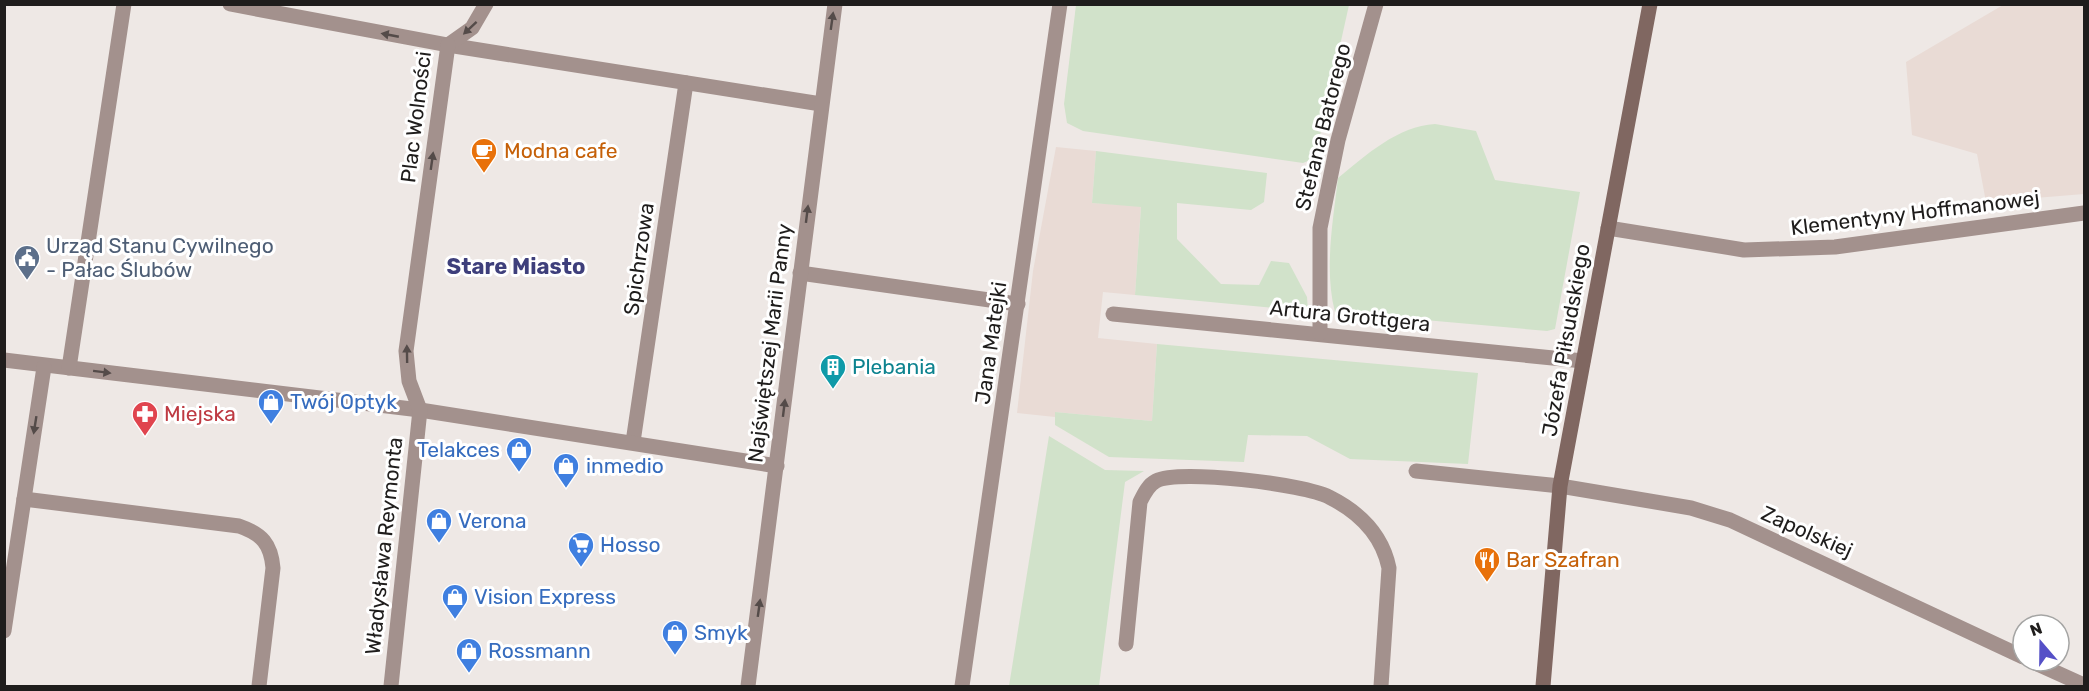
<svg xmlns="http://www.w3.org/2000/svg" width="2089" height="691" font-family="Rubik,sans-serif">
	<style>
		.built { fill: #e9dbd5 }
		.green { fill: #d1e2ca }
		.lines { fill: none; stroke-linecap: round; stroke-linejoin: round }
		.lane { stroke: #a3918d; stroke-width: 15 }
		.street { stroke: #a3918d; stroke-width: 15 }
		.secondary { stroke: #806761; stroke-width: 15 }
		.oneway { fill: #544b49 }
		.labels { text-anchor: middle; stroke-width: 6; stroke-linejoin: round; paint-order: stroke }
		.street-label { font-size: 21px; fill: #1f1d1c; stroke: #fff }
		.food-label { font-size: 21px; fill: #c56008; stroke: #fff; text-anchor: start }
		.service-label { font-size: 21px; fill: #4e5e75; stroke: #fff; text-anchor: start }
		.culture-label { font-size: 21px; fill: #0d838f; stroke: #fff; text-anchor: start }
		.shop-label { font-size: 21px; fill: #366cbe; stroke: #fff; text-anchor: start }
		.health-label { font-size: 21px; fill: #be3a42; stroke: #fff; text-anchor: start }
		.neighbourhood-label { font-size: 22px; font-weight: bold; fill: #3e3f7b; stroke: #fff }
	</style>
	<rect width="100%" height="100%" fill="#eee8e5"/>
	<g class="built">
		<path d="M2003,5h81v189l-98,8 -9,-48 -65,-19 -6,-73z"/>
		<path d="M1056,147l40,4 -4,52 49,3 -6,89 -32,-3 -5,46 59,6 -5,77 -97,-9v5l-38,-4 16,-142z"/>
	</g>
	<g class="green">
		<path d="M1076,5h273l-34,153 -12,5 -220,-32 -16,-8 -3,-19z"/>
		<path d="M1435,124l41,7 19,49 85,12 -25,137 -8,2 -212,-19c-11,-42 -2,-91 3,-134 28,-23 60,-52 97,-54z"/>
		<path d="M1096,151l171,22 -3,29 -13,8 -74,-7v36l44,45 38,1 12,-24 18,2 18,34 1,14 -173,-16 6,-88 -49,-4z"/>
		<path d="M1157,344l321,29 -10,91 -118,-5 -43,-23 -59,-1 -4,27 -135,-5 -54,-32v-13l97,9z"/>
		<path d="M1049,436l56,34 39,1 -19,11 -26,204h-90z"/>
	</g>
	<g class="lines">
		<g class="lane">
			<path d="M633,442l53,-359"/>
			<path d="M1416,471l144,15"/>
			<path d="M24,499l215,27c23,8 32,18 34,42l-14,118"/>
			<path d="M1126,644l14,-142c4,-8 8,-17 16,-21 23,-12 149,3 173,16 30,15 53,37 60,71l-8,118"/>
		</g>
		<g class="street">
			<path d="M230,4l218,41 373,59"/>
			<path d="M448,45l24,-17 14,-24"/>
			<path d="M1608,228l136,22 91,-3 249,-34"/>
			<path d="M800,273l218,31"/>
			<path d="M1113,314l470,47"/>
			<path d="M1320,333v-105l18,-88 38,-136"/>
			<path d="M4,360l416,50 357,56"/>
			<path d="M69,368l55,-364"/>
			<path d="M1560,486l131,22 39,12 293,137"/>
			<path d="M4,631l40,-264"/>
			<path d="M2031,661l53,24"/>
			<path d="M391,686l29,-276 -11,-29 -3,-30 42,-306"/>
			<path d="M748,686l87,-682"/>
			<path d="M962,686l98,-682"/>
		</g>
		<path class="secondary" d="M1543,686l17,-200 90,-482"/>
	</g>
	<defs><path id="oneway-solid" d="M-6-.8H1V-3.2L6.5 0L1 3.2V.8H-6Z" transform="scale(1.5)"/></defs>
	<g class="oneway">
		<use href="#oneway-solid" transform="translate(832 21) rotate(-82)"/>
		<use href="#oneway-solid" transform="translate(470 28) rotate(137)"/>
		<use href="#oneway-solid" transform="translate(390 35) rotate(-169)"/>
		<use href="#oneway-solid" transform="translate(432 161) rotate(-82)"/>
		<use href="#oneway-solid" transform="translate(807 214) rotate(-83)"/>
		<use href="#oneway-solid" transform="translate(407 354) rotate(-91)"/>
		<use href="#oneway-solid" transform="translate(102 372) rotate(7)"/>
		<use href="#oneway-solid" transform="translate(784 408) rotate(-83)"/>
		<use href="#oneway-solid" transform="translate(35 425) rotate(99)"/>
		<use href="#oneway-solid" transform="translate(759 608) rotate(-82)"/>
	</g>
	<defs>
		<g id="cafe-pin" transform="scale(1.35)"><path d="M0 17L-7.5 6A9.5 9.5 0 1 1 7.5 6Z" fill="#e8710a" stroke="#fff"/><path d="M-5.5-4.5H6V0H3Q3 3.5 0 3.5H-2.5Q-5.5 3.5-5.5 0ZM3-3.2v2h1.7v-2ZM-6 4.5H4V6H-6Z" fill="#fff"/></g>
		<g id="civic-pin" transform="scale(1.35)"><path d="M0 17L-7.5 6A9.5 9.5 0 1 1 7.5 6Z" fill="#5c6f8a" stroke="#fff"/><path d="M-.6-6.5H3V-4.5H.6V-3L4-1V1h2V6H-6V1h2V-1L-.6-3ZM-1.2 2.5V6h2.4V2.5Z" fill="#fff"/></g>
		<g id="building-pin" transform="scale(1.35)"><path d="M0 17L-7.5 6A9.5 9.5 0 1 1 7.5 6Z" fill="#0f9aa8" stroke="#fff"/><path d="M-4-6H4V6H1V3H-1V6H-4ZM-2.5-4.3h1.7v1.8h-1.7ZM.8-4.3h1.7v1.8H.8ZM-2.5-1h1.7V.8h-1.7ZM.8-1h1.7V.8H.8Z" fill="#fff"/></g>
		<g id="shop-pin" transform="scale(1.35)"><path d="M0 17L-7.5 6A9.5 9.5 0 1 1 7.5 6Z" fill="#3f7fe0" stroke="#fff"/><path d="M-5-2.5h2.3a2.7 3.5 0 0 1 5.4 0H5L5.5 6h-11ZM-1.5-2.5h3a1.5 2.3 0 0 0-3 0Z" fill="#fff"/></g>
		<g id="pharmacy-pin" transform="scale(1.35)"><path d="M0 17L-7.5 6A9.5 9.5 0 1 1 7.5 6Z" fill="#e0444e" stroke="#fff"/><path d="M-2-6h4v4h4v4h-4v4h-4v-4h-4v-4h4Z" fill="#fff"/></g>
		<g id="supermarket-pin" transform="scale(1.35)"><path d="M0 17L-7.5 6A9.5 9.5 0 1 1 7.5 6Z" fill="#3f7fe0" stroke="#fff"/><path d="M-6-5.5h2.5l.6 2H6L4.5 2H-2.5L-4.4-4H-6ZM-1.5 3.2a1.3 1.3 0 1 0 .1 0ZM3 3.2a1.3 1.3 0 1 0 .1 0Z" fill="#fff"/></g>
		<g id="restaurant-pin" transform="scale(1.35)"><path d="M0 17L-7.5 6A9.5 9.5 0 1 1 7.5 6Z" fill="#e8710a" stroke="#fff"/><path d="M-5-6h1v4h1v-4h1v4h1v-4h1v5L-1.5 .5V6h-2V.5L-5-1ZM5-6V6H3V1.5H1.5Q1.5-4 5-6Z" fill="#fff"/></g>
	</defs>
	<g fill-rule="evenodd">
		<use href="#cafe-pin" x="484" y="151"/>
		<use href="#civic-pin" x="27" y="258"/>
		<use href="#building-pin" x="833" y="367"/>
		<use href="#shop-pin" x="271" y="402"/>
		<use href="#pharmacy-pin" x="145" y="414"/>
		<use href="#shop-pin" x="519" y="450"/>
		<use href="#shop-pin" x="566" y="466"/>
		<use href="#shop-pin" x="439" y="521"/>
		<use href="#supermarket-pin" x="581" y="545"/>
		<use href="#restaurant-pin" x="1487" y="560"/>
		<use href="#shop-pin" x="455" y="597"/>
		<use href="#shop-pin" x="675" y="633"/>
		<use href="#shop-pin" x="469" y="651"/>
	</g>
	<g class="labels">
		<g class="street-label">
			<text transform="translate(416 117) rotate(-83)" y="7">Plac Wolności</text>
			<text transform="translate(1323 127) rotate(-76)" y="7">Stefana Batorego</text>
			<text transform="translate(1915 213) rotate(-7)" y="7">Klementyny Hoffmanowej</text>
			<text transform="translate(639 259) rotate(-82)" y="7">Spichrzowa</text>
			<text transform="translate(1350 316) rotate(6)" y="7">Artura Grottgera</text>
			<text transform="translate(1566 340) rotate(-80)" y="7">Józefa Piłsudskiego</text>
			<text transform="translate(770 343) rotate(-83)" y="7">Najświętszej Marii Panny</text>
			<text transform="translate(991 343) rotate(-82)" y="7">Jana Matejki</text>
			<text transform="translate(1807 532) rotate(24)" y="7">Zapolskiej</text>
			<text transform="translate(384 546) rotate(-84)" y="7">Władysława Reymonta</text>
		</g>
		<g class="food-label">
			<text x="504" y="158">Modna cafe</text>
			<text x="1506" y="567">Bar Szafran</text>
		</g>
		<g class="service-label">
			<text x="46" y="253">Urząd Stanu Cywilnego<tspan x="46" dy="24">- Pałac Ślubów</tspan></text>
		</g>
		<g class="culture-label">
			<text x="852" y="374">Plebania</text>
		</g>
		<g class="shop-label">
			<text x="290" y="409">Twój Optyk</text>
			<text x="500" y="457" text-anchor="end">Telakces</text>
			<text x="586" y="473">inmedio</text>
			<text x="458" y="528">Verona</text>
			<text x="600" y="552">Hosso</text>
			<text x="474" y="604">Vision Express</text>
			<text x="694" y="640">Smyk</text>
			<text x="488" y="658">Rossmann</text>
		</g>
		<g class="health-label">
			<text x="164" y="421">Miejska</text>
		</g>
		<g class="neighbourhood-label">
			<text x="516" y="274">Stare Miasto</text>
		</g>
	</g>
	<rect width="2089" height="691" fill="none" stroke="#1f1d1c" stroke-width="12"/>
	<g transform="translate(2041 643) rotate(340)"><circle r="28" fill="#ffffff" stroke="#a5a5a4" stroke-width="1.5"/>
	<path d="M0-4.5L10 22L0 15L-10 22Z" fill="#5550c7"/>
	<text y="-9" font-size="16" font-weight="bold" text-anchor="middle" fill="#1f1d1c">N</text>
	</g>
</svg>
